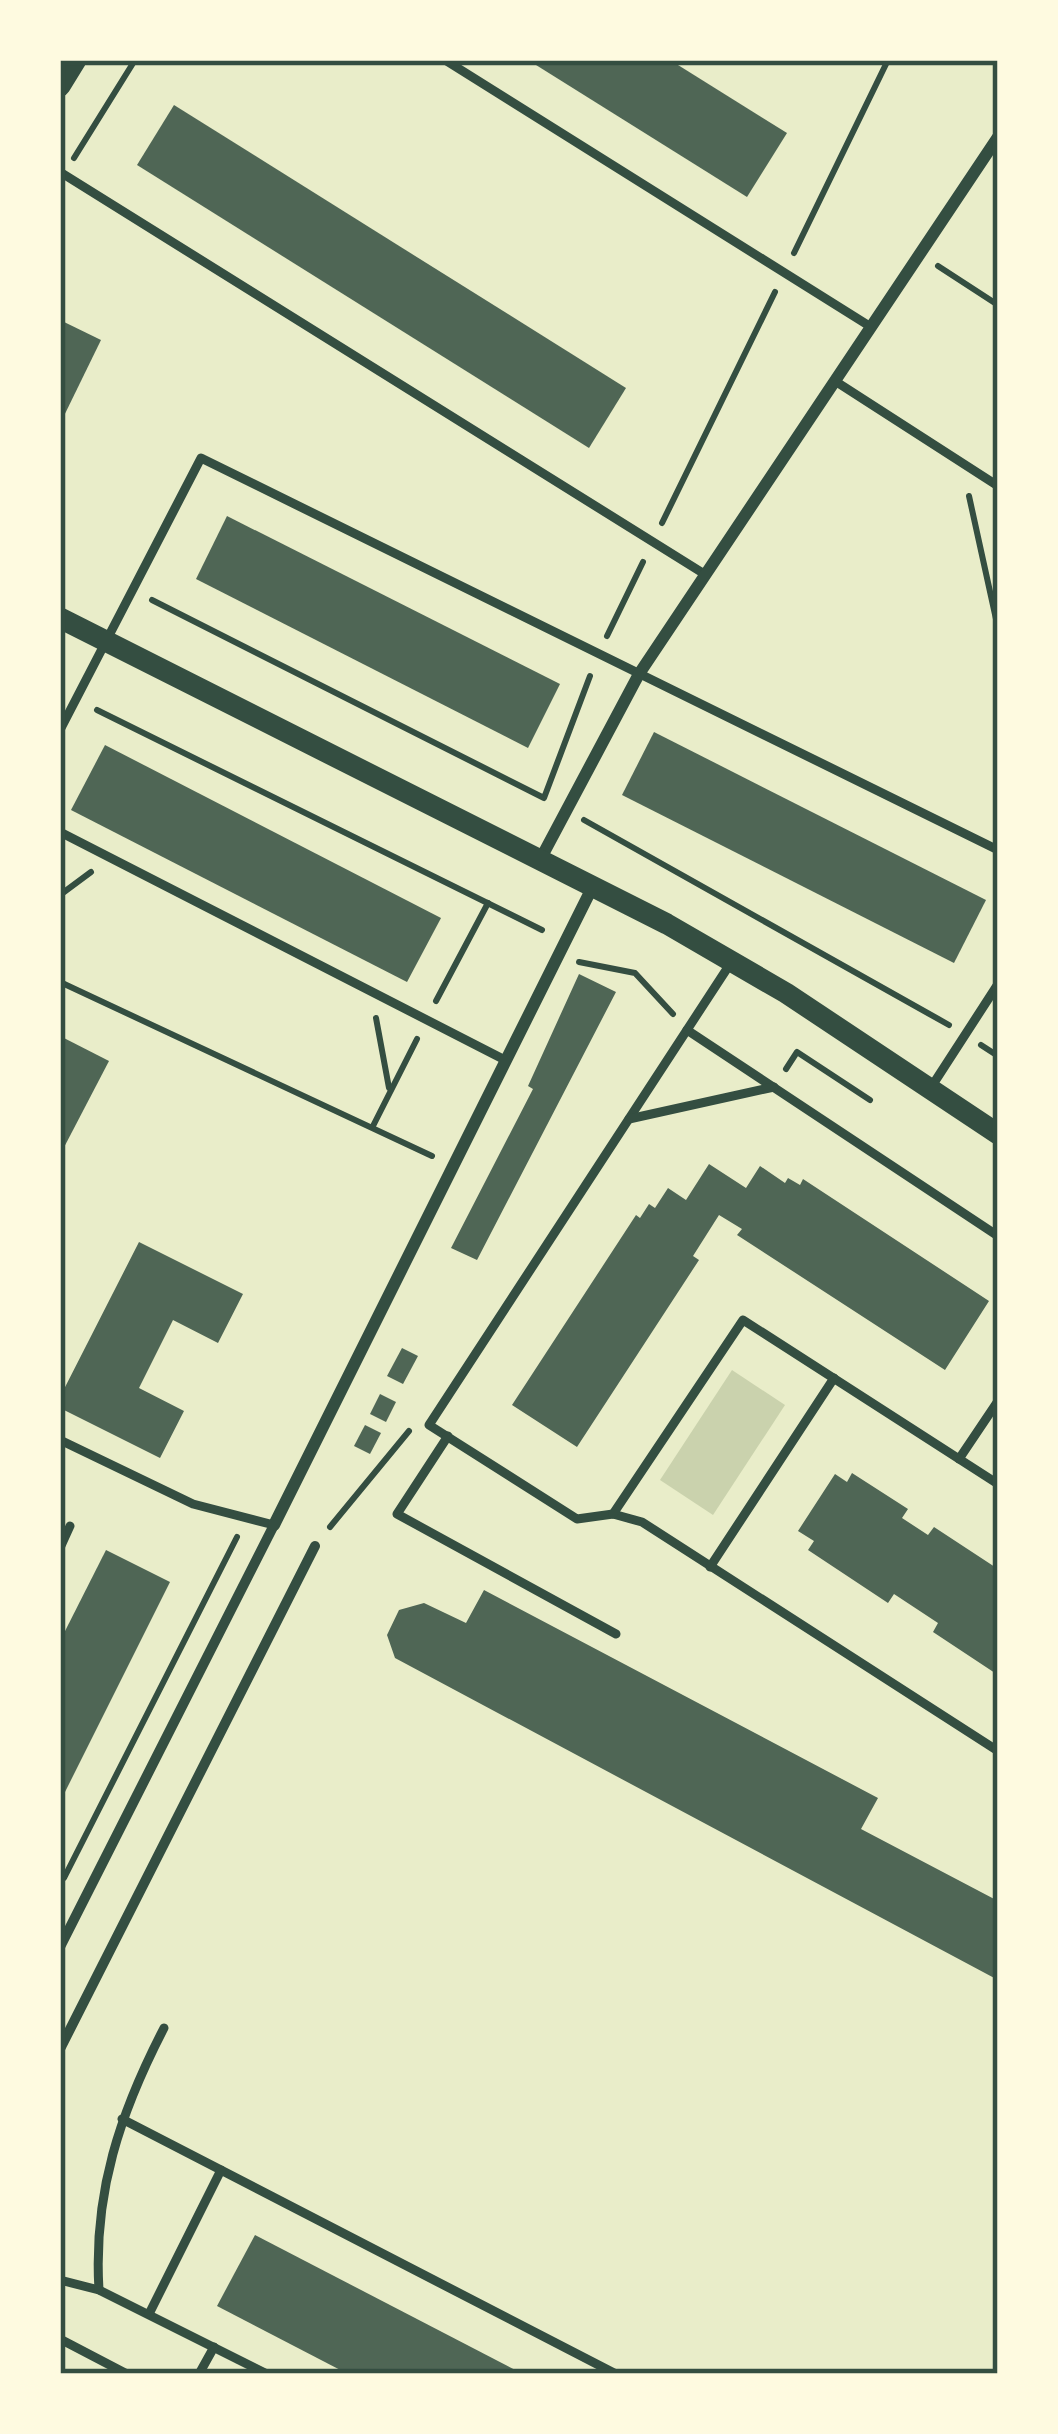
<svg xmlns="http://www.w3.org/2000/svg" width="1058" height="2434" font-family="Commissioner,sans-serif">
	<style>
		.green { fill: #cad2ad }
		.building { fill: #4f6655 }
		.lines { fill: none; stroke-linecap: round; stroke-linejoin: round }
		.path { stroke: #344e41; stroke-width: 6 }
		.service { stroke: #344e41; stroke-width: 9 }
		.pedestrian { stroke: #344e41; stroke-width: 10 }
		.minor { stroke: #344e41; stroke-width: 12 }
		.tertiary { stroke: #344e41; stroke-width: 21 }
		.neatline { fill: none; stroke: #344e41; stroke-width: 4.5 }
	</style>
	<rect width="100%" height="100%" fill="#e9edc9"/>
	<path class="green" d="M732,1370l53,35 -72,110 -53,-35z"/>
	<g class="building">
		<path d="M528,60h142l117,73 -40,64z"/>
		<path d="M174,105l452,283 -37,60 -452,-283z"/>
		<path d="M60,320l41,20 -41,84z"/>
		<path d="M227,516l333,168 -32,64 -332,-169z"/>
		<path d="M654,732l332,168 -32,63 -332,-168z"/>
		<path d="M105,745l336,173 -34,64 -336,-172z"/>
		<path d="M579,974l37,18 -139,268 -26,-12 82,-159 -5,-3z"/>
		<path d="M60,1036l49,25 -49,94z"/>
		<path d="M709,1164l37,24 14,-22 25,17 3,-5 12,7 3,-6 186,122 -44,69 -208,-135 5,-6 -23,-14 -26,41 6,4 -122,187 -65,-42 124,-190 4,3 9,-14 6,4 13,-20 18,12z"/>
		<path d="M139,1242l104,52 -25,49 -45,-23 -34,68 45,23 -24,47 -100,-50v-11z"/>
		<path d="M402,1348l16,8 -15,28 -16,-8z"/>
		<path d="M380,1394l16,8 -10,20 -16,-8z"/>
		<path d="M365,1425l16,8 -11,21 -16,-8z"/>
		<path d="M852,1473l56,36 -6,9 26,17 6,-8 64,42v106l-65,-43 5,-9 -44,-29 -6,9 -80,-53 6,-9 -16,-10 37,-57 12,8z"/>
		<path d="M106,1550l64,32 -110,220v-161z"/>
		<path d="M484,1590l394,208 -17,31 137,72v79l-603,-322 -8,-23 12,-25 25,-7 42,20z"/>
		<path d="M255,2235l268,139h-175l-131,-68z"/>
	</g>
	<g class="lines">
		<g class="path">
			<path d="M74,158l61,-98"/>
			<path d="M794,253l94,-193"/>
			<path d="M938,266l60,39"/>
			<path d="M969,496l29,132"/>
			<path d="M662,523l113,-231"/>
			<path d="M152,600l392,198 46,-122"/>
			<path d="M607,636l36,-74"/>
			<path d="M97,710l445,220"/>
			<path d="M584,820l365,205"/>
			<path d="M60,895l31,-23"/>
			<path d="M579,962l56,11 38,41"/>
			<path d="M60,982l372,174"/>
			<path d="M436,1001l52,-98"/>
			<path d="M376,1018l13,70"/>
			<path d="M981,1045l17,11"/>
			<path d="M786,1069l11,-17 73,48"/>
			<path d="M373,1126l44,-87"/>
			<path d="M330,1527l79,-96"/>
			<path d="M64,1878l173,-341"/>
		</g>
		<g class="service">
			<path d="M445,60l426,267"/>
			<path d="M60,172l646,403"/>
			<path d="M835,381l163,105"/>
			<path d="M60,730l141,-272 797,392"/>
			<path d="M60,832l445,228"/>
			<path d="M732,961l-303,464 148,94 36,-5 29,8 356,229"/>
			<path d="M687,1030l311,206"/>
			<path d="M930,1089l68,-105"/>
			<path d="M629,1119l145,-32"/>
			<path d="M448,1436l-51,78 219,120"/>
			<path d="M60,1440l133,64 81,21"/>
			<path d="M959,1459l39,-58"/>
			<path d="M613,1514l130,-194 255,164"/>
			<path d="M60,1548l10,-22"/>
			<path d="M710,1567l124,-189"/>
			<path d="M122,2119l494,255"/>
			<path d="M60,2280l39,10 168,84"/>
			<path d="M99,2290c-6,-97 21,-177 65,-262"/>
			<path d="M149,2314l72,-144"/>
			<path d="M60,2339l67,35"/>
			<path d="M199,2374l15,-27"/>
		</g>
		<g class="pedestrian">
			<path d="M60,1947l214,-422"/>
			<path d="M60,2049l255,-503"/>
		</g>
		<g class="minor">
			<path d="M540,860l99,-186 359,-537"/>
			<path d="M274,1525l319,-639"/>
		</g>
		<g class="tertiary">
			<path d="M60,86l16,-26"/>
			<path d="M60,618l607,306 119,69 212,141"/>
		</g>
	</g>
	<rect width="1058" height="2434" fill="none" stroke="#fefae0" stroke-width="126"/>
	<rect x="63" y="63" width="932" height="2308" class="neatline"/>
</svg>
